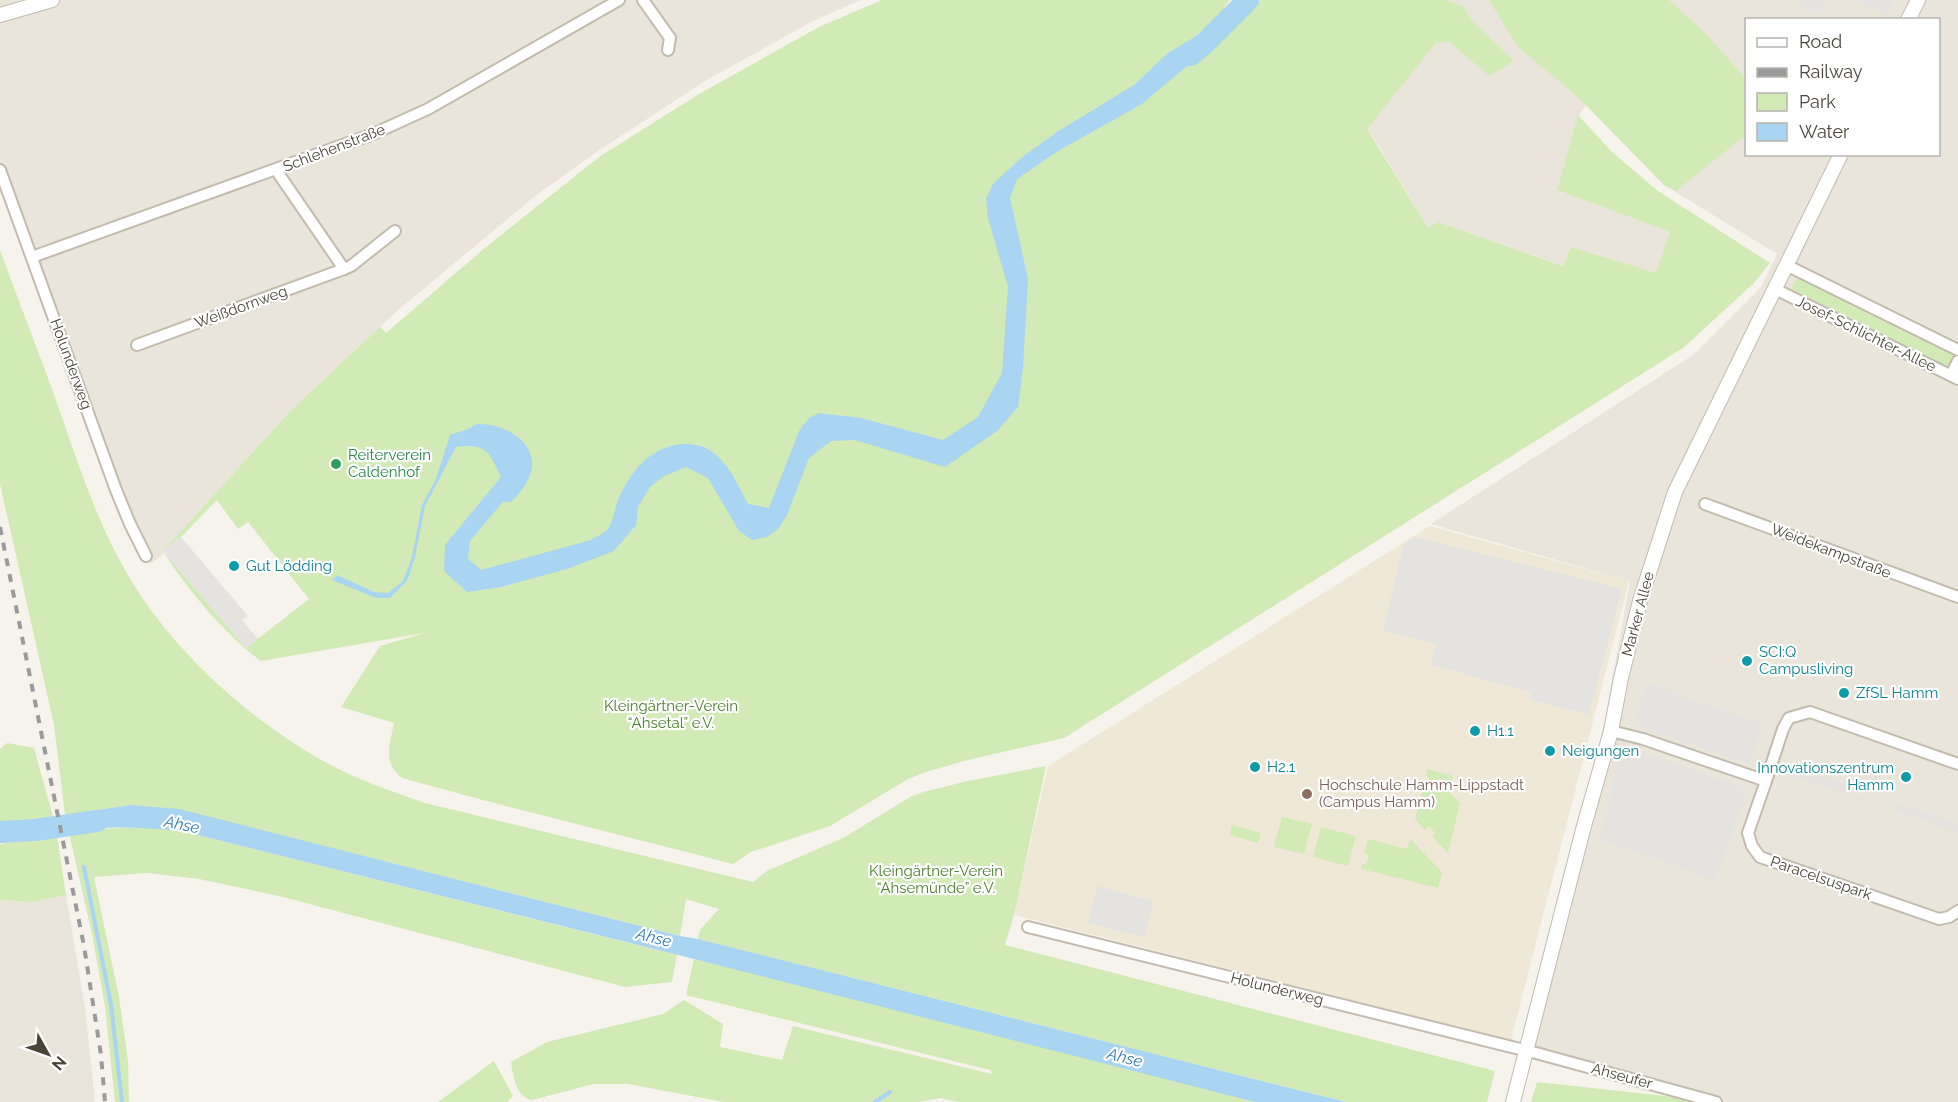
<svg xmlns="http://www.w3.org/2000/svg" width="1958" height="1102" font-family="Raleway,sans-serif">
	<style>
		.residential { fill: #eae5da; fill-rule: evenodd }
		.education { fill: #efe8d6 }
		.green { fill: #d2eab5; fill-rule: evenodd }
		.parking { fill: #e5e3e0 }
		.water { fill: #a9d4f2 }
		.lines { fill: none; stroke-linecap: round; stroke-linejoin: round }
		.stream { stroke: #a9d4f2; stroke-width: 4 }
		.river { stroke: #a9d4f2; stroke-width: 22 }
		.minor-casing { stroke: #c2bbae; stroke-width: 14 }
		.tertiary-casing { stroke: #c2bbae; stroke-width: 16 }
		.minor { stroke: #fff; stroke-width: 10 }
		.tertiary { stroke: #fff; stroke-width: 14 }
		.rail { stroke: #9a9a9a; stroke-width: 4; stroke-dasharray: 8 8; stroke-linecap: butt }
		.leisure-dot { fill: #2e9e5b; stroke: #fff; stroke-width: 2 }
		.culture-dot { fill: #0f9aa8; stroke: #fff; stroke-width: 2 }
		.education-dot { fill: #8d6e63; stroke: #fff; stroke-width: 2 }
		.labels { text-anchor: middle; stroke-width: 4.5; stroke-linejoin: round; paint-order: stroke }
		.street-label { font-size: 15px; fill: #4b4439; stroke: #fff }
		.leisure-label { font-size: 15px; fill: #27864d; stroke: #fff; text-anchor: start }
		.culture-label { font-size: 15px; fill: #0d838f; stroke: #fff; text-anchor: start }
		.park-label { font-size: 15px; fill: #4a7f2a; stroke: #fff }
		.education-label { font-size: 15px; fill: #785e54; stroke: #fff; text-anchor: start }
		.water-label { font-size: 16px; font-style: italic; fill: #2e7ab2; stroke: #fff }
	</style>
	<rect width="100%" height="100%" fill="#f6f3ec"/>
	<g class="residential">
		<path d="M0,0h861l-48,21 -108,60 -107,70 -64,46 -137,114 -105,98 -129,142 1,3 -13,9 -43,-88 -108,-289z"/>
		<path d="M1260,0h698v1102h-263l-175,-48 84,-328 26,-145 -199,-57 262,-169 68,-68 16,-33 -113,-69 -78,-80 -8,11 -21,74 114,42 -15,42 -85,-27 -7,19 -126,-44 -10,6 -50,-83 -46,-66 -93,-57 12,-10zM1746,20h192v134h-192z"/>
		<path d="M66,895l19,112 10,95h-95v-202l32,2z"/>
	</g>
	<path class="education" d="M1430,526l199,55 -118,459 -497,-125 34,-149z"/>
	<g class="green">
		<path d="M882,0h348l-6,8 15,14 12,-10 9,-12h185l18,6 9,15 42,40 -25,15 -39,-34 -14,1 -69,86 61,99 10,-6 125,44 8,-19 85,26 14,-41 -113,-42 21,-75 34,37 46,39 112,72 -17,21 -70,64 -619,390 -100,23 -38,11 -18,7 -78,47 -79,26 -18,12 -254,-65 -77,-21c-20,-16 -12,-33 -8,-55l-53,-16 39,-61 44,-13 -163,28c-35,-25 -75,-73 -98,-110l129,-142 88,-82 6,6 100,-86 113,-90 100,-63 120,-67zM217,500l21,29 10,-7 61,77 -63,49 -83,-97 18,-14z"/>
		<path d="M1489,0h180l36,33 41,46v62l-4,-3 -66,53 -12,-6 -84,-86 -63,-53z"/>
		<path d="M0,250c18,50 38,100 56,150 20,57 38,115 68,168 41,75 118,146 192,189 34,20 72,33 109,46l328,79 14,-11 78,-34 65,-40 13,-5 45,-11 78,-15 -32,149 -9,30 490,126 -8,31h-141l-648,-163 2,-9 19,-21 -33,-10 -6,37 -388,-98 -162,-33 -65,10 -11,-90 -54,-241z"/>
		<path d="M1800,277l149,74 4,6 -4,8 -9,-1 -148,-75 2,-7z"/>
		<path d="M7,743l27,5 19,69 -53,7v-75z"/>
		<path d="M1427,769l26,7 -4,16 11,11 -12,50 -16,-17 3,-3 -6,-7 -4,4 -10,-11 9,-34 3,1 2,-8 -3,-2z"/>
		<path d="M1282,817l30,7 -8,30 -30,-7z"/>
		<path d="M1232,825l29,8 -3,10 -28,-8z"/>
		<path d="M143,827l39,4 495,124 -5,27 -47,5 -346,-91 -80,-17 -51,-6 -54,4 25,120 9,64 1,41h-14l-10,-96 -13,-72 -23,-101 13,-3z"/>
		<path d="M1321,827l35,9 -8,30 -35,-9z"/>
		<path d="M57,836l9,59 -34,7 -32,-2v-56z"/>
		<path d="M1368,839l39,10 3,-10 32,33 -4,16 -77,-19 1,-5h4l3,-9 -5,-2z"/>
		<path d="M694,959l459,112 115,31h-310l-17,-4 -23,4h-194l-96,-18h-34l-62,16c-16,-2 -19,-25 -21,-38l36,-20 116,-28 21,-14 39,24 -3,23 62,13 11,-34 199,48 -2,-4 -304,-75z"/>
		<path d="M494,1061l19,35 -6,6h-69z"/>
		<path d="M1537,1082l147,16 11,4h-164z"/>
	</g>
	<g class="parking">
		<path d="M1798,0h29l-8,15 -22,-13z"/>
		<path d="M1856,0h38l-7,15z"/>
		<path d="M181,537l67,79 -6,4 16,19 -12,9 -83,-97z"/>
		<path d="M1414,537l208,52 -33,126 -60,-15 2,-8 -100,-27 5,-21 -53,-14 21,-86z"/>
		<path d="M1647,683l116,42 -14,39 -116,-40z"/>
		<path d="M1626,747l117,41 2,8 -30,84 -115,-40 21,-90z"/>
		<path d="M1784,762l68,24 -3,9 -69,-24z"/>
		<path d="M1898,803l60,20v10l-63,-22z"/>
		<path d="M1097,886l57,15 -10,36 -56,-14z"/>
	</g>
	<g class="water">
		<path d="M1235,0h19l-17,19 -9,-9z"/>
		<path d="M1208,29l11,10 -77,65 -84,47 -41,28 -7,19 18,81 -5,89 -5,39 -21,24 -52,36 -90,-27 -24,1 -22,17 -22,57 -9,14 -11,8 -15,3 -13,-9 -31,-53 -22,-11 -22,9 -14,11 -12,20 -2,18 -22,26 -47,18 -66,18 -34,5 -23,-21 1,-26 56,-68c-12,-25 -14,-34 -45,-30l-31,59 -10,51 -8,24 -17,17h-14l-44,-18 5,-5 37,17 14,1 15,-12 9,-24 10,-52 14,-26 14,-44 24,-8 30,11 18,31 -10,22 -42,50 -2,18 13,11 110,-30c4,-3 12,-6 16,-10 6,-7 8,-22 11,-30 13,-30 34,-55 67,-56 36,-1 49,34 63,60l21,4 30,-77 10,-13 10,-5 42,5 82,22 35,-23 24,-44 6,-86 -20,-69 -2,-19 7,-15 28,-26 36,-26 77,-47 34,-32z"/>
		<path d="M130,805l49,4 501,127 18,3 648,163h-91l-561,-143 -512,-128c-37,-3 -77,-7 -113,2l-4,-18z"/>
		<path d="M53,817l4,19 -57,7v-19z"/>
	</g>
	<g class="lines">
		<g class="stream">
			<path d="M84,867l27,138 11,97"/>
			<path d="M875,1102l15,-10"/>
		</g>
		<g class="river">
			<path d="M1191,55l14,-12 43,-43"/>
			<path d="M479,435c18,0 48,12 41,36 -2,7 -8,14 -13,20"/>
			<path d="M0,832l35,-2 62,-9"/>
		</g>
		<g class="minor-casing">
			<g id="minor">
				<path d="M643,0l27,38 -2,12"/>
				<path d="M0,170l116,320 14,34 16,32"/>
				<path d="M32,257l341,-123 55,-25 191,-109"/>
				<path d="M1786,265l172,85"/>
				<path d="M344,269l7,-3 44,-35"/>
				<path d="M1775,289l183,90"/>
				<path d="M137,345l207,-76 -68,-99"/>
				<path d="M1951,375l7,-14"/>
				<path d="M1705,504l253,93"/>
				<path d="M1611,731l32,8 123,42 17,-52 6,-11 21,-6 148,52"/>
				<path d="M1766,781l-18,52 4,13 8,11 179,62 10,-2 9,-6"/>
				<path d="M1028,927l508,126 180,49"/>
			</g>
		</g>
		<g class="tertiary-casing">
			<g id="tertiary">
				<path d="M0,15l52,-15"/>
				<path d="M1908,20l10,-20"/>
				<path d="M1513,1102l71,-276 27,-95 10,-53 19,-77 35,-109 166,-338"/>
			</g>
		</g>
		<use href="#minor" class="minor"/>
		<use href="#tertiary" class="tertiary"/>
		<path class="rail" d="M0,527l84,419 17,109 4,47"/>
	</g>
	<circle class="leisure-dot" cx="336" cy="464" r="6"/>
	<g class="culture-dot">
		<circle cx="234" cy="566" r="6"/>
		<circle cx="1747" cy="661" r="6"/>
		<circle cx="1844" cy="693" r="6"/>
		<circle cx="1475" cy="731" r="6"/>
		<circle cx="1550" cy="751" r="6"/>
		<circle cx="1255" cy="767" r="6"/>
		<circle cx="1906" cy="777" r="6"/>
	</g>
	<circle class="education-dot" cx="1307" cy="794" r="6"/>
	<g class="labels">
		<g class="street-label">
			<text transform="translate(334 148) rotate(-21)" y="5">Schlehenstraße</text>
			<text transform="translate(241 307) rotate(-20)" y="5">Weißdornweg</text>
			<text transform="translate(1866 334) rotate(26)" y="5">Josef-Schlichter-Allee</text>
			<text transform="translate(71 364) rotate(70)" y="5">Holunderweg</text>
			<text transform="translate(1831 551) rotate(21)" y="5">Weidekampstraße</text>
			<text transform="translate(1638 614) rotate(-75)" y="5">Marker Allee</text>
			<text transform="translate(1821 878) rotate(19)" y="5">Paracelsuspark</text>
			<text transform="translate(1277 989) rotate(14)" y="5">Holunderweg</text>
			<text transform="translate(1622 1076) rotate(15)" y="5">Ahseufer</text>
		</g>
		<g class="leisure-label">
			<text x="348" y="460">Reiterverein<tspan x="348" dy="17">Caldenhof</tspan></text>
		</g>
		<g class="culture-label">
			<text x="246" y="571">Gut Lödding</text>
			<text x="1759" y="657">SCI:Q<tspan x="1759" dy="17">Campusliving</tspan></text>
			<text x="1856" y="698">ZfSL Hamm</text>
			<text x="1487" y="736">H1.1</text>
			<text x="1562" y="756">Neigungen</text>
			<text x="1267" y="772">H2.1</text>
			<text x="1894" y="773" text-anchor="end">Innovationszentrum<tspan x="1894" dy="17">Hamm</tspan></text>
		</g>
		<g class="park-label">
			<text x="671" y="711">Kleingärtner-Verein<tspan x="671" dy="17">“Ahsetal” e.V.</tspan></text>
			<text x="936" y="876">Kleingärtner-Verein<tspan x="936" dy="17">“Ahsemünde” e.V.</tspan></text>
		</g>
		<g class="education-label">
			<text x="1319" y="790">Hochschule Hamm-Lippstadt<tspan x="1319" dy="17">(Campus Hamm)</tspan></text>
		</g>
		<g class="water-label">
			<text transform="translate(182 824) rotate(11)" y="6">Ahse</text>
			<text transform="translate(654 937) rotate(14)" y="6">Ahse</text>
			<text transform="translate(1125 1057) rotate(14)" y="6">Ahse</text>
		</g>
	</g>
	<rect x="1745" y="18" width="195" height="138" fill="#ffffff" stroke="#b7b4b0" stroke-width="1.5"/>
	<rect x="1757" y="38" width="30" height="9" fill="#ffffff" stroke="#b7b4b0" stroke-width="1.5"/>
	<text x="1799" y="48" font-size="18" fill="#4b4439">Road</text>
	<rect x="1757" y="68" width="30" height="9" fill="#9a9a9a" stroke="#b7b4b0" stroke-width="1.5"/>
	<text x="1799" y="78" font-size="18" fill="#4b4439">Railway</text>
	<rect x="1757" y="93" width="30" height="18" fill="#d2eab5" stroke="#b7b4b0" stroke-width="1.5"/>
	<text x="1799" y="108" font-size="18" fill="#4b4439">Park</text>
	<rect x="1757" y="123" width="30" height="18" fill="#a9d4f2" stroke="#b7b4b0" stroke-width="1.5"/>
	<text x="1799" y="138" font-size="18" fill="#4b4439">Water</text>
	<g transform="translate(48 1054) rotate(130)" stroke="#ffffff" stroke-width="4.5" paint-order="stroke">
	<path d="M0-4.5L10 22L0 15L-10 22Z" fill="#4b4439"/>
	<text y="-9" font-size="16" font-weight="bold" text-anchor="middle" fill="#4b4439">N</text>
	</g>
</svg>
